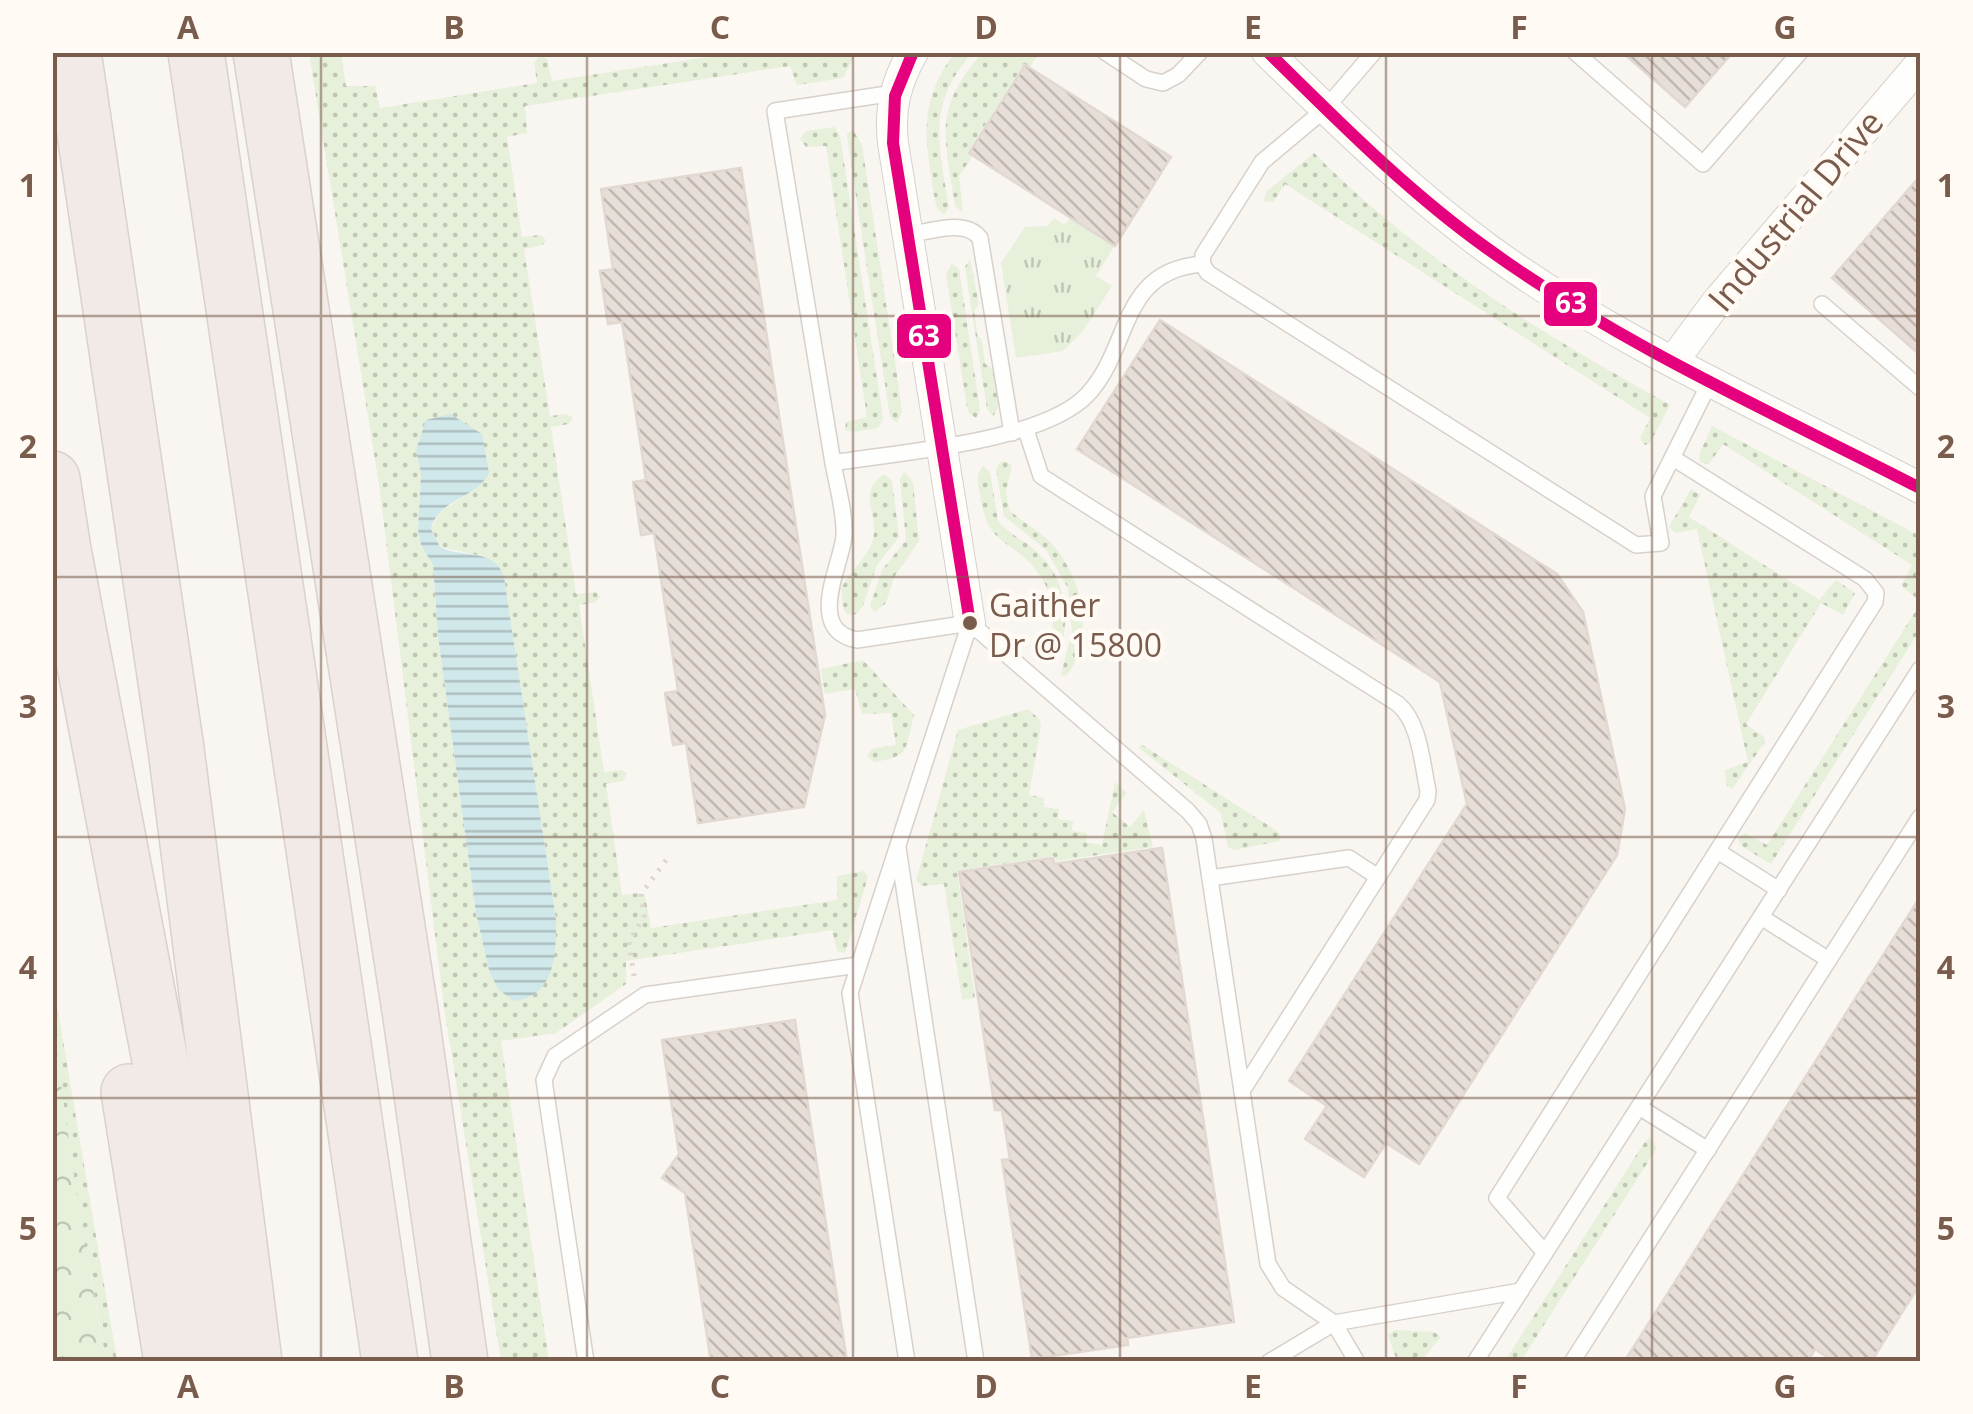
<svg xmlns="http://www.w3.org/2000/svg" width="1973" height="1414" font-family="'Open Sans',sans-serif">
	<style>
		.grass { fill: url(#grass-dots); fill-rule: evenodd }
		.forest { fill: url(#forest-crowns) }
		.park { fill: url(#park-tufts) }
		.water { fill: url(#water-rules) }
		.building { fill: url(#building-back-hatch); stroke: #e2d8d2; stroke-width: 2.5 }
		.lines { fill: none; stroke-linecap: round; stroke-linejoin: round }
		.service-casing { stroke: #d7d1cb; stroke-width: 18 }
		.minor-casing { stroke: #d7d1cb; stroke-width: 32 }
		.motorway-casing { stroke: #dad1cc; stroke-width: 58 }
		.path { stroke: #dcd5d0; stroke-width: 5; stroke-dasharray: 2.5 8; stroke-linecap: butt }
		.service { stroke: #fefefd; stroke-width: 15 }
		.minor { stroke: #fefefd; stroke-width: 30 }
		.motorway { stroke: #f2eae7; stroke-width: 55 }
		.bus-1-casing { stroke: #fffaf3; stroke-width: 20 }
		.bus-1 { stroke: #e5007d; stroke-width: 12 }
		.grid { fill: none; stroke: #7a5c4d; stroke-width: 2.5; stroke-opacity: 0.55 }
		.bus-dot { fill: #7a5c4d; stroke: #fffaf3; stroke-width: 4 }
		.labels { text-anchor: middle; stroke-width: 9; stroke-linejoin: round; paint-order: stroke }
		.bus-label { font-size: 32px; fill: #7a5c4d; stroke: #fffaf3; text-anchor: start }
		.street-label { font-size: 35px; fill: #7a5c4d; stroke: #fffaf3 }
		.line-badge { stroke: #fffaf3; stroke-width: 4 }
		.badge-label { font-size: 28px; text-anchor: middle; font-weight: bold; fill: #fff }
		.neatline { fill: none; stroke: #7a5c4d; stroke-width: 4 }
		.grid-label { font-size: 32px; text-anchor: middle; font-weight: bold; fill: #7a5c4d }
	</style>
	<defs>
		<pattern id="grass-dots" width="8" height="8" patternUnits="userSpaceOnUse" patternTransform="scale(2.5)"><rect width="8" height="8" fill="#e7f0db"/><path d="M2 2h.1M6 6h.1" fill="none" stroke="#c0c6b4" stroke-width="1.8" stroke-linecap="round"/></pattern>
		<pattern id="forest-crowns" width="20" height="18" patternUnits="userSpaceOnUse" patternTransform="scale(2.5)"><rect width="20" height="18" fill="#e7f0db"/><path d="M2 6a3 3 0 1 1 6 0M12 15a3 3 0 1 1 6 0" fill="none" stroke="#c0c6b4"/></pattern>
		<pattern id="park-tufts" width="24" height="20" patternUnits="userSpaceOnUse" patternTransform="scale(2.5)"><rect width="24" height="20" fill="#e7f0db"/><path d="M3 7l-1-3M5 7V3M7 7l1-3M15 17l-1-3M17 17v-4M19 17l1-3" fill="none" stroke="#c0c6b4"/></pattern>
		<pattern id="water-rules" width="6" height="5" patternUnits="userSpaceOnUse" patternTransform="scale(2.5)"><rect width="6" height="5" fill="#d0e8ea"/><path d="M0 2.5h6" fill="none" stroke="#aebfc0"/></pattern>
		<pattern id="building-back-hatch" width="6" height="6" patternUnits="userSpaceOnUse" patternTransform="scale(2.5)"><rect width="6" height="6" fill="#e6ded7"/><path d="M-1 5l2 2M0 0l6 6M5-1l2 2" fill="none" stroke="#bfb7b1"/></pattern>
	</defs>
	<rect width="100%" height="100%" fill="#f9f5f0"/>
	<g class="grass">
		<path d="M309,53h32l5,33h29l5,22 157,-25 -3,-21 6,-6 7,3 5,22 182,-28h122l-13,25 -46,7 -7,-19 -265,40 2,27 -20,4 15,100 18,-2 6,5 -3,5 -19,4 26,167 17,-2 6,4 -4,6 -18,3 25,167 20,-2 4,5 -4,5 -17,3 25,167 18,-2 5,3 -4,8 -17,3 16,111 17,-2 6,2 6,33 186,-28v-24l27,-5 4,6 -23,76 -8,-2 -5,-21 -206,31v23l-70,49 -55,8 48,320h-48l-57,-354 -65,-523zM416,450l59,39 -36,24 -8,16 9,18 38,8 26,22 52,343 -67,50 -13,-57 -38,-277 -5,-71 -12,-20 -3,-15 3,-57z"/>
		<path d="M955,53h17c-46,53 -33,90 -23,154l-5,8 -7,-7 -2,-8c-9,-58 -19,-97 20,-147z"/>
		<path d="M982,53h57l-9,14 -6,-3 -57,89 5,4 -13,19 4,36 -8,-6c-10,-69 -23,-96 27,-153z"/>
		<path d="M835,127l5,9 43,282 -5,10 -25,4 -8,-2 1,-8 21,-5 -41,-271 -20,1 -6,-8 6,-8z"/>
		<path d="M853,130l9,15 35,230 5,37 -5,11 -7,-6 -41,-266 -2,-17z"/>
		<path d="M1314,153c104,105 228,181 356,252l-20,38 -5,2 -5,-7 10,-20 -365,-234 -12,18 -9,-1 2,-9z"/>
		<path d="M970,259l9,45 -5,7 4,25 4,4 3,24c18,7 20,39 8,52l-6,-7 -22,-142z"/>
		<path d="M952,263l7,6 21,141 -4,8 -7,-5 -2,-6 -21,-133z"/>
		<path d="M1712,426l208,110v65l-19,-15 11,-21 -189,-121 -14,20 -9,-2 -1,-7z"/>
		<path d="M1006,461l6,5 -6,25 3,18c10,12 25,18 37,29 35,32 52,99 20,138l-5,-1 11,-44 -4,-43 -22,-38 -42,-34 -8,-46 4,-8z"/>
		<path d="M983,466l7,6 8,49c10,13 26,19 38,30 32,28 36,73 20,111l-6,2c-5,-11 0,-18 2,-30 3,-21 -1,-43 -13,-60 -26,-37 -51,-24 -59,-79 -2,-11 -5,-20 3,-29z"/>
		<path d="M904,472l9,10 6,59 -25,36 -8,26 -11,9 -5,-6 12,-36 24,-30 -6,-61z"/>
		<path d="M884,474l8,7 7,56 -22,28 -14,41 -7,8 -8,1 -4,-4 -3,-22c8,-17 32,-36 33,-56 1,-24 -15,-43 10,-59z"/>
		<path d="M1691,489l9,6 -11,22 130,83 17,-20 19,13 -12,22 -22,-12 -75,121 18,13 1,5 -33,47 -5,-3 -2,-16 23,-8 -51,-233 -21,4 -7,-6z"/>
		<path d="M1920,604v26l-149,234 -30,-18 -3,-7 6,-6 23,12z"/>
		<path d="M863,660l51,55c-10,35 -2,41 -40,47l-7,-6 5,-7 24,-4 -5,-32 -29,1 -7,-25 -30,5 -4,-25z"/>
		<path d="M1028,709l11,10 2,6 -12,70 15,3 -1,9 16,2 -1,10 15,2 -1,10 15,2 -1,9 16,3 13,-63 12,11 -15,19 18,15 14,-17 9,37 -97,14 -2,-5 -97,15 18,127 -13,2 -18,-116 -22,2 -6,-5 42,-151z"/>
		<path d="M1141,744l133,85 6,5v7l-46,9 -6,-3 -7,-34 -82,-65z"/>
		<path d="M52,975l65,386h-11c-21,-128 -53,-256 -54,-386z"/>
		<path d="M1651,1138l6,10 -136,213h-16l141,-221z"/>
		<path d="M1394,1330l40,2 7,5 -20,24h-24l-9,-26z"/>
	</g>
	<path class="forest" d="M53,1028l27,189 26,144h-53z"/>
	<path class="park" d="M1071,217l44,28 -19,31 16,10 -29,45 -20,20 -47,7 -15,-95 24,-36 23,-1 6,-8 11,7z"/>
	<path class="water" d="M450,414l32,20 7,39c-13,26 -52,27 -58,56l9,18c24,12 54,0 64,30l52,343c0,34 0,76 -42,81l-16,-12 -9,-19 -13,-57 -38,-277 -5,-71 -12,-20 -3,-15 3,-57 -5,-23 10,-30z"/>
	<g class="building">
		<path d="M1622,52h111l-48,55z"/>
		<path d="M1025,65l146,92 -56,89 -146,-93z"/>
		<path d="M741,168l84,547 -21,92 -106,16 -12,-80 -13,2 -8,-52 13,-2 -24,-158 -13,2 -4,-27 -4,-26 13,-2 -24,-158 -14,2 -8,-53 13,-2 -12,-80z"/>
		<path d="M1920,176v179l-88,-77z"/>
		<path d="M1160,320l397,254 26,38 42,197 -8,46 -198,309 -33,-21 -22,34 -59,-38 22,-33 -38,-25 178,-277 -27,-122 -363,-233z"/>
		<path d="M1162,848l72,474 -107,16 1,7 -96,14 -30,-199 8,-1 -8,-49h-7l-36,-238 94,-14 1,6z"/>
		<path d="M1920,897v387l-49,78h-37l-19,-13 -7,13h-184z"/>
		<path d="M795,1020l52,342h-136l-26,-169 -23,-15 17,-24 -17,-114z"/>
	</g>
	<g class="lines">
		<g class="service-casing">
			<g id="service">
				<path d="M1105,52l41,27 17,4 15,-8 22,-23"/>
				<path d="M1575,52l128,112 97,-112"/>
				<path d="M894,93l-119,18 58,352c66,-11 211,-21 255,-69 44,-48 31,-123 114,-130l1,-9 59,-93 63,-53 49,-57"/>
				<path d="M907,235c22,-3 58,-17 73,3l32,195"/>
				<path d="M1202,264l6,9 428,272 25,-2 -8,-47 58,-116"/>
				<path d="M1822,304l98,84"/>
				<path d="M1026,430l15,46 357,228c22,19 24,59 30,87l-1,9 -185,291"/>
				<path d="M833,463c4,23 12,49 11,72 -1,27 -40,95 13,105l113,-17 218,188 11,13 5,15 64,425 15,24 51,35 -65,39"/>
				<path d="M898,848l78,514"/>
				<path d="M1719,852l60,38"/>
				<path d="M1210,878l139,-20 29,19"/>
				<path d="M1761,917l68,43"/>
				<path d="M1639,1107l69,43"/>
				<path d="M1545,1253l-48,-55 378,-596 1,-9 -11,-14 -192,-121"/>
				<path d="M586,1362l-42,-282 11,-24 90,-61 213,-30"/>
				<path d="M907,1362l-57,-369 120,-370"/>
				<path d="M1357,1362l-23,-39 187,-32"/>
				<path d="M1475,1362l445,-693"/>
				<path d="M1572,1362l348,-545"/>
			</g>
		</g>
		<g class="minor-casing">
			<g id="minor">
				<path d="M913,52c-17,30 -24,57 -20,91l77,480"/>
				<path d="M1267,52c71,69 142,139 221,197 133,97 288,163 432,239"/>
				<path d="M1674,360l42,-57 204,-239"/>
			</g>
		</g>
		<g class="motorway-casing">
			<g id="motorway">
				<path d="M73,52l103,697 78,613"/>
				<path d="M196,52l194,1310"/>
				<path d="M261,52l150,965 49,345"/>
				<path d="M52,479l11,71 120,631 37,169"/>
				<path d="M129,1092l43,270"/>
			</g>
		</g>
		<path class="path" d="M634,976l-5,-34 15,-26 -3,-22 26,-35"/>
		<use href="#service" class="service"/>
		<use href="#minor" class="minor"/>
		<use href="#motorway" class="motorway"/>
		<g class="bus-1-casing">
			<g id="bus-1">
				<path d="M913,52l-18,44 -2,47 77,480"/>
				<path d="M1268,52c70,69 140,140 220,197 134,97 286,164 432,239"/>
			</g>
		</g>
		<use href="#bus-1" class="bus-1"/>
	</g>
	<path class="grid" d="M321,52v1310M587,52v1310M853,52v1310M1120,52v1310M1386,52v1310M1652,52v1310M52,316h1868M52,577h1868M52,837h1868M52,1098h1868"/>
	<circle class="bus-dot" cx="970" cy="623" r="9"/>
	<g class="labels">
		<g class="bus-label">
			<text x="989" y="617">Gaither<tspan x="989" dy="40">Dr @ 15800</tspan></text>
		</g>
		<g class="street-label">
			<text transform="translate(1796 211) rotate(-50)" y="12">Industrial Drive</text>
		</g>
	</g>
	<g class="line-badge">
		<rect x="1542" y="280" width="57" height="48" rx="10" fill="#e5007d"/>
		<rect x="895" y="312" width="58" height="48" rx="10" fill="#e5007d"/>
	</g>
	<g class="badge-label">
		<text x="1571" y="313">63</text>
		<text x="924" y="346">63</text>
	</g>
	<rect width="1973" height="1414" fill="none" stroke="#fffaf3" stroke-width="110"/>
	<rect x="55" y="55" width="1863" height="1304" class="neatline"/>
	<g class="grid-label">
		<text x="188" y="39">A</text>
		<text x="454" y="39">B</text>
		<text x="720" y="39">C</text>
		<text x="986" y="39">D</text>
		<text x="1253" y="39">E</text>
		<text x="1519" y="39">F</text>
		<text x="1785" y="39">G</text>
		<text x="28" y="197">1</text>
		<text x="1946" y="197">1</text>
		<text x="28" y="458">2</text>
		<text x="1946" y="458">2</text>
		<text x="28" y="718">3</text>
		<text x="1946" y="718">3</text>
		<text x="28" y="979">4</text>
		<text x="1946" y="979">4</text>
		<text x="28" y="1240">5</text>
		<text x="1946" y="1240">5</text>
		<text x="188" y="1398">A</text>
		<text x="454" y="1398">B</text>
		<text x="720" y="1398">C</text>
		<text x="986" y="1398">D</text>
		<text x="1253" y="1398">E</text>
		<text x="1519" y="1398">F</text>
		<text x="1785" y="1398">G</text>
	</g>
</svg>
